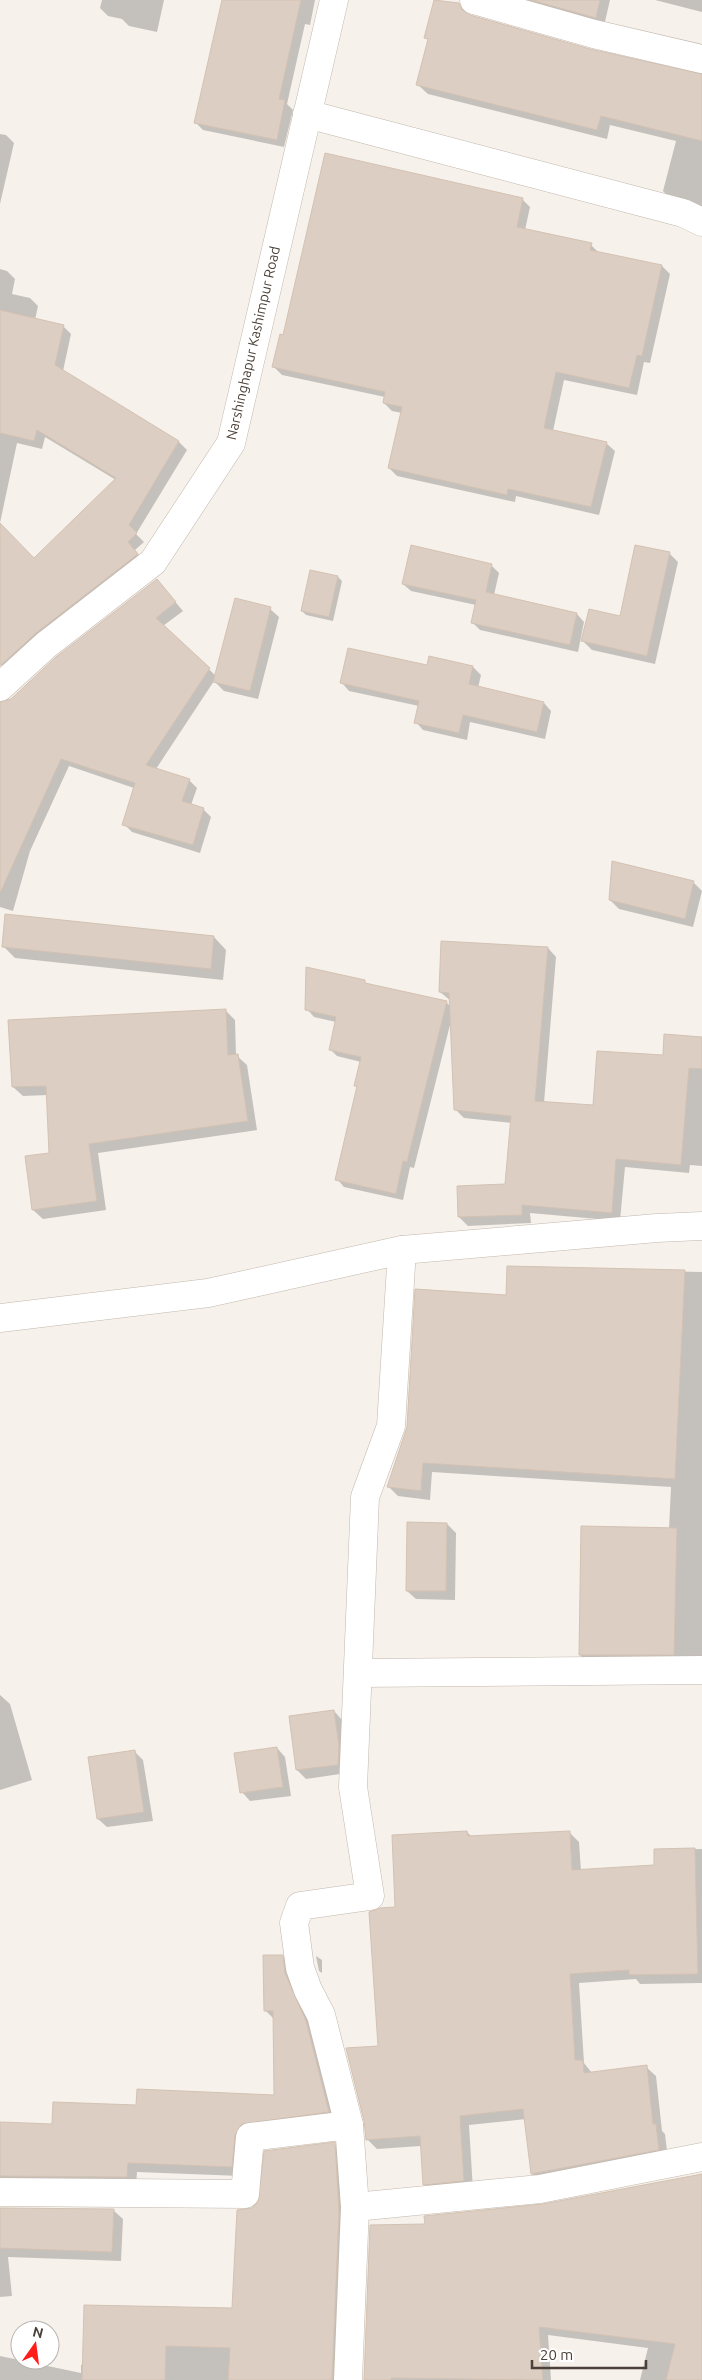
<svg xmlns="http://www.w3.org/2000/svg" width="702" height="2380" font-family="Ubuntu,sans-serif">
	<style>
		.shadow { fill: #0003 }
		.building { fill: #dccec3; stroke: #d4c2b2 }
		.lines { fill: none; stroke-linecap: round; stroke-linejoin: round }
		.minor-casing { stroke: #c3b8ad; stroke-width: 29 }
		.minor { stroke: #fff; stroke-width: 28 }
		.labels { text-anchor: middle; stroke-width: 5; stroke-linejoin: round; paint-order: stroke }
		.street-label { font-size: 14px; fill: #4b4138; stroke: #fff }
	</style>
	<rect width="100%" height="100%" fill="#f6f1eb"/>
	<g class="shadow">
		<path d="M102,0h62l-7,32 -28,-6 -7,-7 -14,-3 -8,-8z"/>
		<path d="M223,0h92l-5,25 -5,-1 -18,80 6,6 -9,37 -81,-17 -8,-8z"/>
		<path d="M435,0l23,4 11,12 120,34 113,25v133l-30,-8 -9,-9 13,-50 -66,-16 -3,14 -179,-45 -10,-9 11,-45 -3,-2z"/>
		<path d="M514,0h96l-6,26z"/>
		<path d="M655,0h47v12z"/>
		<path d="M0,134l6,1 8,8 -14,61z"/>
		<path d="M522,199l8,8 -5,23 66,15 8,8 63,13 8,8 -20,89 -6,-1 -7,33 -73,-15 -11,51 53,12 9,8 -16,64 -83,-19 -1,6 -118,-26 -8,-8 13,-55 -10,-2 -8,-8 1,-6 -103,-22 -8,-8 10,-30z"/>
		<path d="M0,269l7,2 8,8 -3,15 18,4 8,8 -3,14 28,6 8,8 -8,37 116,71 8,8 -51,84 8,8 -9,8 10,13 -136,109 -9,-9v-138l34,35 82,-80 -71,-43 -3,12 -25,-6 -17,80z"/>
		<path d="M669,553l9,9 -23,102 -63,-14 -9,-9 38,-24z"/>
		<path d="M491,565l8,8 -5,22 83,19 7,8 -6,30 -98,-22 -8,-8 4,-17 -65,-14 -8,-7z"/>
		<path d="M338,577l4,4 -9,40 -27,-6 -4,-4z"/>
		<path d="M157,580l26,31 -20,15 53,50 54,-67 9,8 -21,82 -34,-8 -10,-10 -58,88 33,11 8,8 -6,17 12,4 8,8 -11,36 -68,-21 -8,-8 10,-36 -65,-22 -39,85 -17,60 -13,-4v-204l11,-3z"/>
		<path d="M430,657l43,10 8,8 -3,13 66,15 7,8 -6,28 -75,-17 -3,18 -44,-10 -7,-8 3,-16 -70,-15 -7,-8 86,-16z"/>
		<path d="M693,882l9,9 -9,36 -74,-18 -9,-9z"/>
		<path d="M214,937l12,13 -3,30 -208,-22 -12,-12z"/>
		<path d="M548,948l8,9 -12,146 50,4 70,-51 38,-18v128l-12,-1 -1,8 -64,-6 -5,54 -90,-8 1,10 -63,3 -9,-9 47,-31 6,-63 -48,-5 -9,-9 -4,-88 -37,147 -4,-1 -7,33 -59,-13 -7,-8 21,-92 -2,-1 5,-24 -24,-6 -7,-7 6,-27 -22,-5 -7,-8 57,-27 4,3 78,17 5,5v-6l-11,-9z"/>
		<path d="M225,1010l10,10 1,35 11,10 10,65 -159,23 8,57 -63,9 -10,-9 18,-56 -3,-59 -25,1 -10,-9z"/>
		<path d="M508,1268l194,4v392l-112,1 -10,-10 89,-126 2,-42 -239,-15 -2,28 -32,-4 -9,-9 118,-190z"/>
		<path d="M447,1524l9,9 -1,67 -39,-1 -9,-8z"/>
		<path d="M0,1695l10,9 22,76 -32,10z"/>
		<path d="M334,1711l8,9 5,53 -41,6 -9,-9 -7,-53z"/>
		<path d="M277,1748l8,9 6,39 -41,5 -8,-9z"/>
		<path d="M134,1751l9,9 10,61 -46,6 -9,-8z"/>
		<path d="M467,1832l5,5 97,-5 10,10 2,29 74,-4v-17l47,-1v134l-62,1 -4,-5 -57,4 5,80 8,10 54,-6 10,9 6,55 3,3 3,25 -126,24 -10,-9 -6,-55 -57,6 4,65 -40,4 -9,-10 -3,-38 -44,3 -10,-10 29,-231z"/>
		<path d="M282,1956l10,10 23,65 23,90 -87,12 -10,43 -104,-4 -1,14 -136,3v-66l53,2 84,-19 138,-10 -1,-77 -9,-9z"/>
		<path d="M316,1956l6,4v13l-3,-2z"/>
		<path d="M334,2144l10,9 -2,227h-342v-24l81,17v-8l152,-55 19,-101z"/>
		<path d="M0,2209l113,1 10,9 -2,42 -113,-4 4,39 -12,1z"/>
		<path d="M702,2209v171h-62l8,-32 -100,-13 3,45h-186l61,-155z"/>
	</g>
	<g class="building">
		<path d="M222,0h79l-22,99 6,1 -8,40 -83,-17z"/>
		<path d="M434,0l25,3 3,7 8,5 120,34 112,25v67l-101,-25 -4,14 -181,-45 12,-46 -4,-1z"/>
		<path d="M531,0h69l-4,18z"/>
		<path d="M325,153l198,45 -6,29 75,16 -2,7 72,15 -20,91 -5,-1 -8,33 -73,-16 -12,56 63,14 -16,65 -83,-18 -1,6 -119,-27 14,-61 -19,-4 2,-11 -113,-25 8,-33 3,1z"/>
		<path d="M0,310l64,15 -9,40 124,76 -50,84 8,8 -9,9 10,12 -102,79 -36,33v-143l34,35 82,-80 -79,-48 -3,11 -34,-8z"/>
		<path d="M411,545l81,19 -6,28 91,21 -7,32 -99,-22 5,-23 -74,-16z"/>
		<path d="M635,545l35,7 -23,104 -66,-15 8,-32 31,7z"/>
		<path d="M310,570l28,6 -9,41 -28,-6z"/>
		<path d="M157,579l19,23 -20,16 54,50 -64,97 44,14 -8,22 22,7 -11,37 -71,-20 13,-42 -74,-24 -61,134v-191l11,-3 45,-42z"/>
		<path d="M235,598l36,9 -21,84 -37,-9z"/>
		<path d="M348,648l79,17 2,-9 44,10 -4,18 75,18 -7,30 -74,-17 -4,18 -45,-10 5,-22 -79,-18z"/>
		<path d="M612,861l82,20 -9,38 -76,-19z"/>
		<path d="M5,914l209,22 -3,33 -209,-22z"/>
		<path d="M441,941l107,6 -13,154 58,4 4,-54 66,4 1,-21 38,3v32l-13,-1 -8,97 -65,-6 -4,54 -90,-8v10l-64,2 -1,-31 48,-2 6,-68 -57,-6 -5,-117 -10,-1z"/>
		<path d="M306,967l59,13v3l82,18 -40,161 -4,-1 -7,33 -61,-14 22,-94h-3l7,-29 -32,-7 7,-33 -31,-7z"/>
		<path d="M226,1009l2,46 10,-1 10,67 -159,23 8,57 -65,9 -7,-54 24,-3 -3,-67 -34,1 -4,-67z"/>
		<path d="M507,1266l178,4 -10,209 -252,-16 -2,28 -34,-4 20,-60 8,-138 91,6z"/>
		<path d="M407,1522l40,1 -1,68h-40z"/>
		<path d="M581,1526l96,2 -3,127h-95z"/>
		<path d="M334,1710l5,36 -1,19 -42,5 -7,-54z"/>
		<path d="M277,1747l6,40 -43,6 -6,-40z"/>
		<path d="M135,1750l9,62 -47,7 -9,-62z"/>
		<path d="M467,1831l1,5 102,-5 2,39 82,-5v-16l41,-1 3,126 -69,1v-5l-59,4 5,86h8l1,13 63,-8 6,59h3l3,26 -128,24 -8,-65 -63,7 4,65 -41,4 -3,-49 -54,4 -2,-19 -18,-73 32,-2 -9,-134 11,-4 15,-1 -3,-72z"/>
		<path d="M263,1955h20l2,18 21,48 23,91 -87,12 -7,11 -3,32 -104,-4 -1,14 -127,-1v-54l52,2 1,-22 83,3 1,-16 137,6 -1,-84h-9z"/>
		<path d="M335,2142l4,69 -7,169h-104l2,-32 -64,-2 -1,34h-83l2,-75 148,3 5,-98 15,-2 6,-6 6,-51z"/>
		<path d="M702,2174v206h-36l9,-36 -136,-17 4,53 -152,-2v2h-27l6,-155 55,-1 -1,-8 119,-12z"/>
		<path d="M0,2208l114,1 -2,43 -112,-4z"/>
	</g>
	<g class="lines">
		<g class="minor-casing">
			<g id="minor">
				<path d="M474,0l120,34 108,25"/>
				<path d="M307,114l376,99 19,9"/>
				<path d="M0,687l46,-42 107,-83 78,-119 103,-443"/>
				<path d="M0,1318l208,-25 194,-43 255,-22 45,-2"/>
				<path d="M359,1673l343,-3"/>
				<path d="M0,2192l245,2 5,-57 99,-12"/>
				<path d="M355,2207l185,-18 162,-32"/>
				<path d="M348,2380l7,-173 -6,-82 -28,-110 -13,-25 -8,-22 -6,-45 6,-17 70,-10 -17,-109 12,-290 26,-71 11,-176"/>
			</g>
		</g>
		<use href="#minor" class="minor"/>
	</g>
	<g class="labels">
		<g class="street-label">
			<text transform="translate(253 343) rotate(-77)" y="5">Narshinghapur Kashimpur Road</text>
		</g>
	</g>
	<g transform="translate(35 2345) rotate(14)"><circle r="24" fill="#ffffff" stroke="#b7b3af"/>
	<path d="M0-4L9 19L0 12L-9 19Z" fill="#ff1c19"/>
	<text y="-8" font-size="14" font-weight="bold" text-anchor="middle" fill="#4b4138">N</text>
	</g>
	<path d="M532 2360v8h114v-8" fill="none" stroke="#4b4138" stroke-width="2.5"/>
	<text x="540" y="2360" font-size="15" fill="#4b4138" stroke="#ffffff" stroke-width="4" paint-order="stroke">20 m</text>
</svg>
